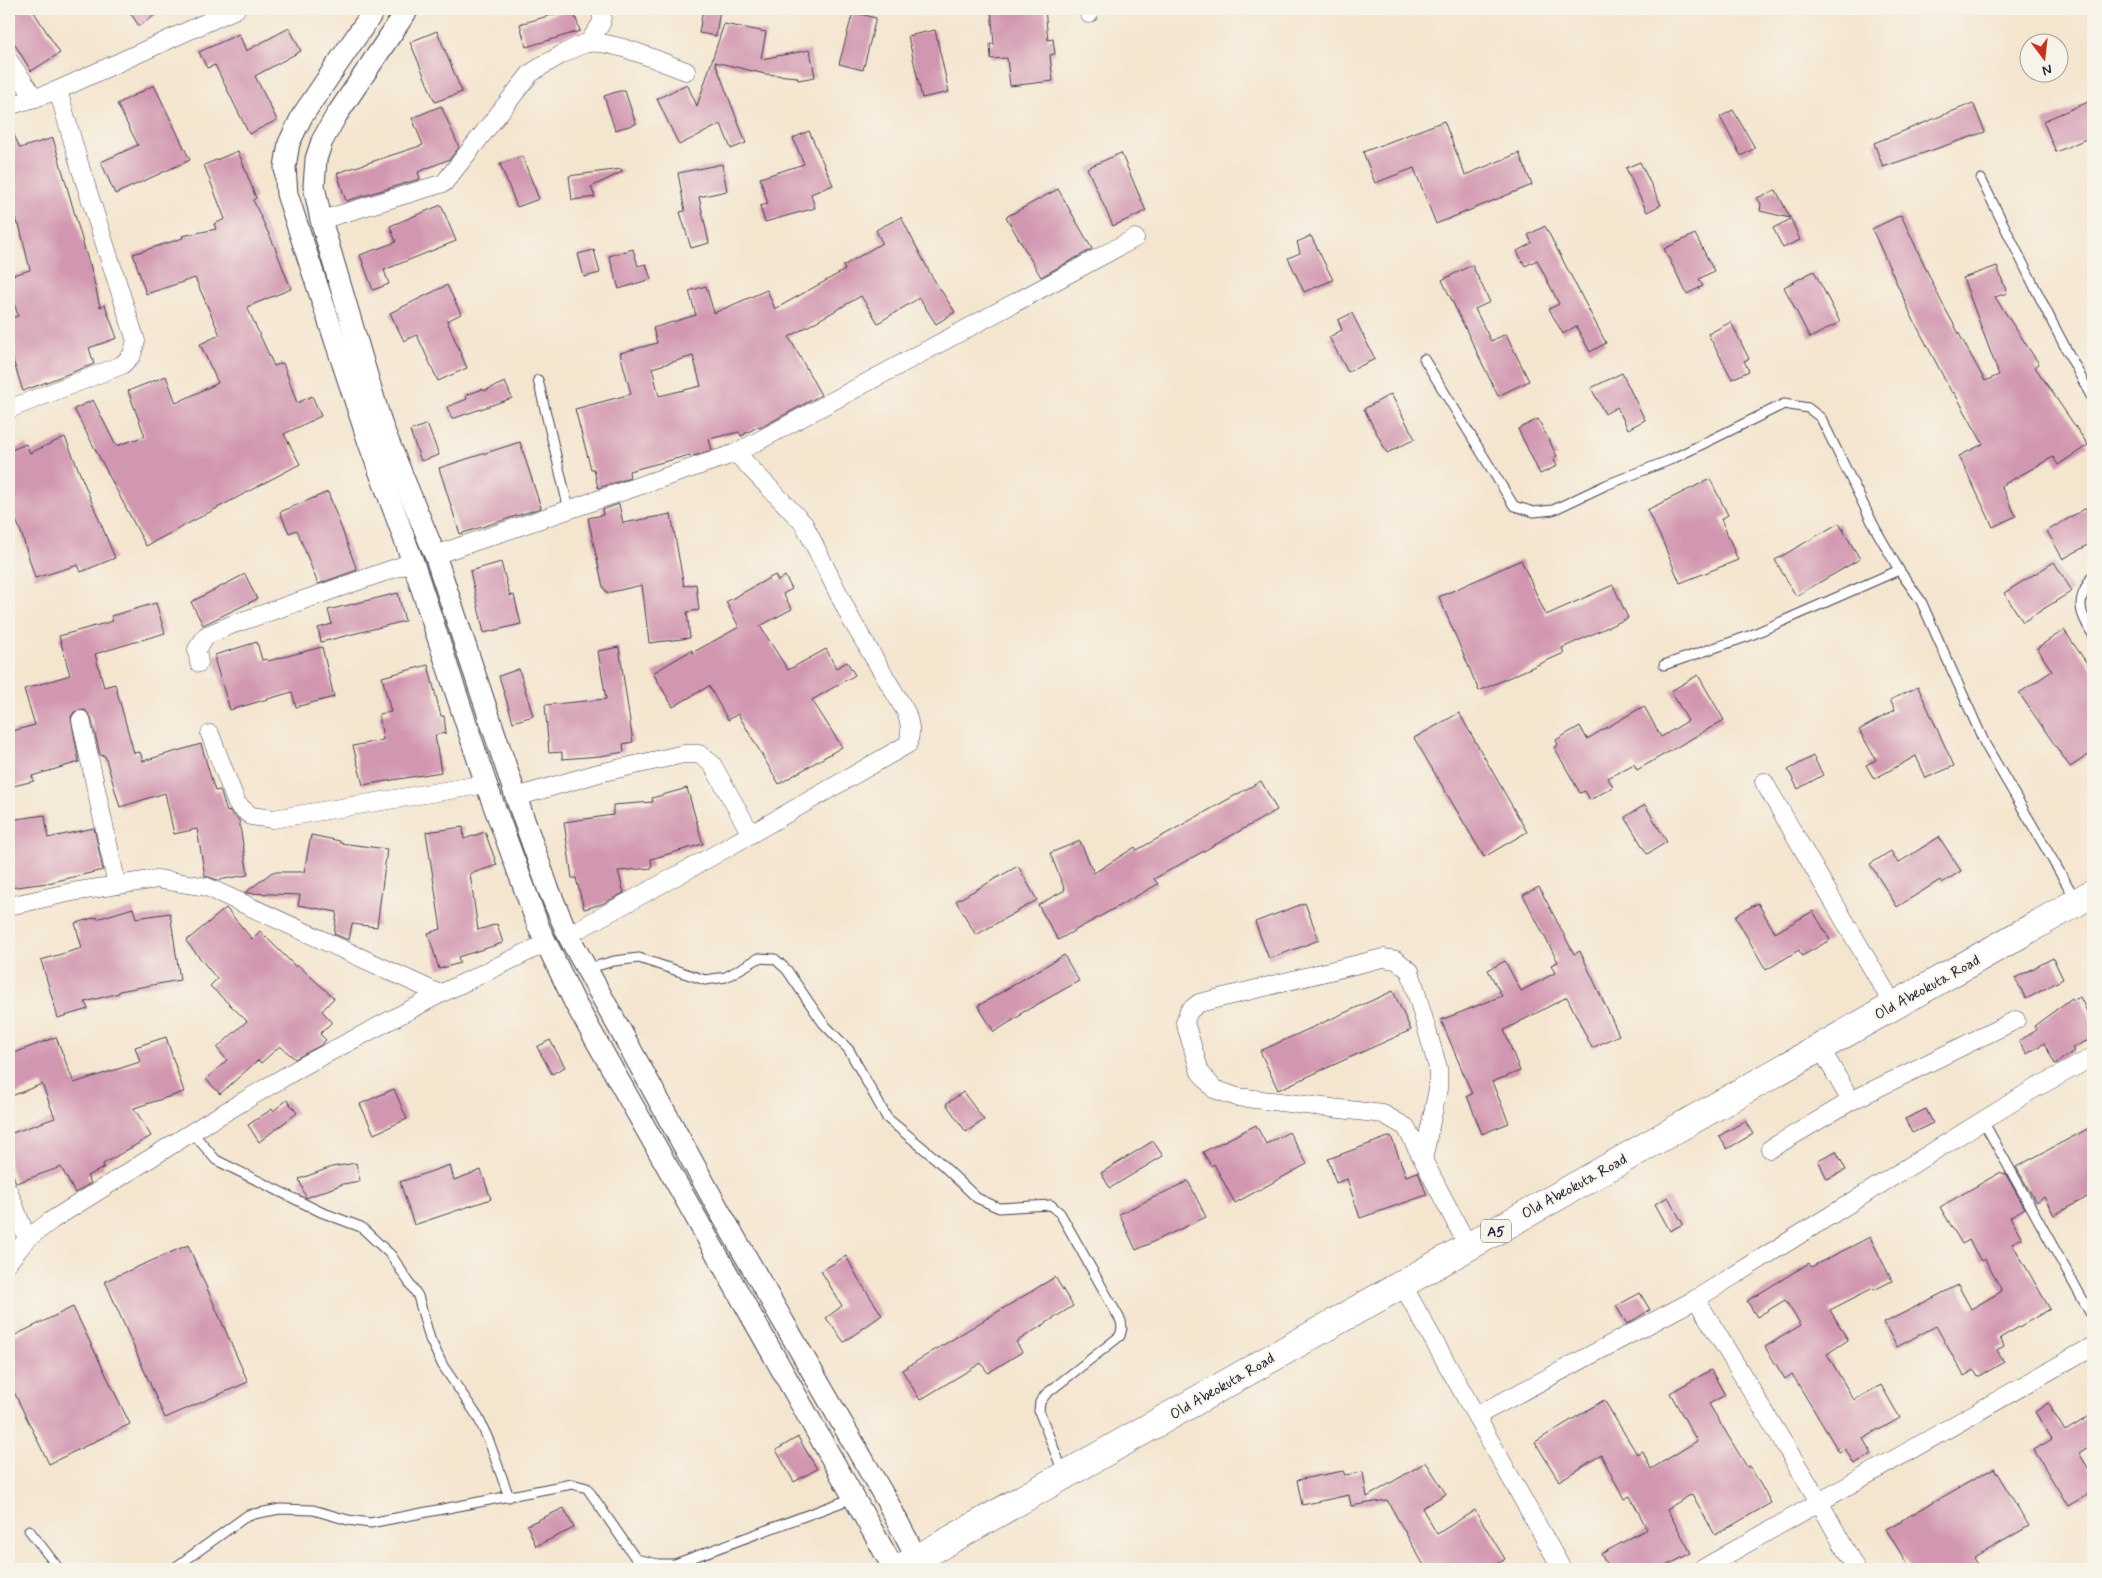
<svg xmlns="http://www.w3.org/2000/svg" width="2102" height="1578" font-family="Mynerve,sans-serif">
	<style>
		.building { fill: #d297b0; fill-rule: evenodd }
		.lines { fill: none; stroke-linecap: round; stroke-linejoin: round }
		.service-casing { stroke: #423f51; stroke-width: 11 }
		.minor-casing { stroke: #423f51; stroke-width: 19 }
		.tertiary-casing { stroke: #423f51; stroke-width: 23 }
		.trunk-casing { stroke: #423f51; stroke-width: 29 }
		.service { stroke: #fff; stroke-width: 9 }
		.minor { stroke: #fff; stroke-width: 18 }
		.tertiary { stroke: #fff; stroke-width: 21 }
		.trunk { stroke: #fff; stroke-width: 28 }
		.labels { text-anchor: middle; stroke-width: 4; stroke-linejoin: round; paint-order: stroke }
		.shield { fill: #f7f3e8; stroke: #62616f; stroke-width: 1 }
		.shield-label { font-size: 14px; font-weight: bold; fill: #22223b }
		.street-label { font-size: 15px; fill: #22223b; stroke: #f7f3e8 }
	</style>
	<rect width="100%" height="100%" fill="#f7f3e8"/>
	<filter id="ink" filterUnits="userSpaceOnUse"><feTurbulence type="fractalNoise" baseFrequency=".02" numOctaves="2"/><feDisplacementMap in="SourceGraphic" scale="10" xChannelSelector="R" yChannelSelector="G"/><feConvolveMatrix kernelMatrix="1 2 1 2 8 2 1 2 1" color-interpolation-filters="sRGB"/></filter>
	<filter id="wash" filterUnits="userSpaceOnUse"><feTurbulence type="fractalNoise" baseFrequency=".0096" numOctaves="4" result="noise"/><feDisplacementMap in="SourceGraphic" scale="20" xChannelSelector="R" yChannelSelector="G"/><feGaussianBlur stdDeviation="1.12" result="paint"/><feColorMatrix in="noise" values="0 0 0 0 0 0 0 0 0 0 0 0 0 0 0 0 0 1.4 0 .05"/><feComposite in="paint" operator="in"/></filter>
	<g filter="url(#wash)">
		<rect width="100%" height="100%" fill="#f4e5cf"/>
		<g id="blocks">
			<g class="building">
				<path d="M9,9h23l28,44 -29,18 -22,-36z"/>
				<path d="M128,9h36l-25,17z"/>
				<path d="M573,9l7,22 -54,16 -6,-23z"/>
				<path d="M703,9h17l-4,27 -17,-3z"/>
				<path d="M991,9h54l3,31 5,-1 2,15 -5,1 3,26 -43,5 -3,-28 -16,1 -1,-15h4z"/>
				<path d="M853,12l23,6 -13,52 -24,-6z"/>
				<path d="M724,24l42,8 -5,27 49,-9 5,27 -17,3 -1,-3 -32,-3 -50,-12 31,81 -15,6 -10,-25 -42,21 -22,-46 30,-15 10,22z"/>
				<path d="M289,28l12,23 -46,25 22,44 -28,14 -34,-69 -8,3 -8,-16 40,-18 7,17z"/>
				<path d="M935,30l14,62 -27,6 -14,-62z"/>
				<path d="M437,31l25,61 -27,10 -25,-60z"/>
				<path d="M154,85l36,75 -75,34 -14,-32 37,-17 -21,-41z"/>
				<path d="M619,91h6l11,33 -21,6 -11,-34z"/>
				<path d="M2093,100v36l-37,16 -13,-31z"/>
				<path d="M1973,103l12,29 -102,35 -9,-24z"/>
				<path d="M441,106l18,41 -9,12 -32,13 2,7 -74,22 -9,-28 86,-28 -11,-27z"/>
				<path d="M1733,110l22,38 -14,8 -21,-39z"/>
				<path d="M1444,121l21,54 54,-22 13,32 -96,39 -22,-56 -39,15 -12,-31z"/>
				<path d="M9,124l11,24 33,-10 36,126h1l10,43 5,-2 12,33 -28,10 5,16 -71,27 -14,-43v-30l9,-2 -9,-29v-11l21,-6 -11,-46 -2,1 -8,-28z"/>
				<path d="M809,131l24,54 -22,9 4,14 -50,14 -5,-16 8,-2 -8,-26 44,-14 -11,-26z"/>
				<path d="M238,151l18,47 -3,2 21,45 17,44 -44,18 27,59 9,-3 14,40 15,-7 9,20 -37,18 16,30 -154,82 -72,-137 19,-9 23,46 29,-10 -17,-45 38,-15 10,27 42,-20 -18,-39 20,-9 -25,-57 -49,16 -13,-40 50,-16 -1,-2 34,-7 -2,-5 11,-5 -21,-54z"/>
				<path d="M1121,153l25,58 -33,15 -26,-58z"/>
				<path d="M522,156l17,43 -22,8 -17,-43z"/>
				<path d="M1640,162l21,43 -14,7 -21,-44z"/>
				<path d="M722,164l5,27 -28,6 10,46 -18,5 -11,-36 5,-1 -7,-38z"/>
				<path d="M621,169l1,3 -31,15 4,10 -23,3 -3,-24z"/>
				<path d="M1058,189l34,60 -51,28 -35,-60z"/>
				<path d="M1776,190l14,28 -30,-7 1,-7 -4,-6z"/>
				<path d="M441,205l15,36 -72,29 5,14 -16,6 -13,-35 36,-13 -6,-16z"/>
				<path d="M1901,215l40,86 44,80 14,-6 -36,-97 34,-12 10,27 -12,4 44,67 -4,3 53,78 -30,20 -5,-8 -52,29 15,30 -23,11 -34,-71 24,-12 -29,-52 -2,1 -40,-76 -40,-88z"/>
				<path d="M901,217l30,58 24,37 -19,12 -17,-26 -41,25 -17,-27 -72,41 32,58 -61,33 -1,-2 -18,10 -2,-4 -30,7 3,11 -22,7v-2l-61,16 1,7 -32,10 -4,-19h-3l-16,-60 56,-15 -11,-41 37,-10 -4,-15 43,-13 -7,-24 17,-5 8,27 53,-23 8,19 70,-39 -2,-4 39,-23 -6,-13zM693,356l8,30 -42,10 -7,-28z"/>
				<path d="M1791,219l9,21 -17,8 -10,-20z"/>
				<path d="M1545,226l61,117 -16,9 -14,-26 -13,8 -14,-25 10,-5 -22,-44 -12,6 -8,-15 15,-8 -4,-8z"/>
				<path d="M1695,234l19,37 -15,8 4,7 -16,8 -23,-45z"/>
				<path d="M1311,236l22,44 -29,12 -16,-34 12,-5 -3,-11z"/>
				<path d="M633,249l5,17 8,-2 5,15 -32,10 -10,-33z"/>
				<path d="M594,250l6,23 -16,4 -6,-23z"/>
				<path d="M1472,265l18,37 -15,7 16,32 15,-7 23,47 -31,15 -56,-116z"/>
				<path d="M1814,271l26,51 -30,16 -26,-51z"/>
				<path d="M447,285l14,29 -14,7 20,47 -29,13 -21,-46 -13,6 -14,-28z"/>
				<path d="M1352,313l23,46 -27,13 -19,-35 13,-7 -4,-10z"/>
				<path d="M1731,322l18,37 -5,2 5,10 -17,8 -24,-45z"/>
				<path d="M1622,373l23,47 -17,9 -11,-22 -12,7 -14,-26z"/>
				<path d="M505,382l7,16 -60,21 -5,-12 20,-8 -1,-4 17,-6 1,2z"/>
				<path d="M1391,394l24,45 -28,14 -23,-44z"/>
				<path d="M1538,419l19,37 -4,2 4,8 -17,8 -22,-45z"/>
				<path d="M427,424l12,31 -18,6 -11,-30z"/>
				<path d="M65,437l50,121 -34,14 -3,-7 -43,13 -14,-46 -12,-29v-52l17,-7 4,9z"/>
				<path d="M520,442l21,66 -81,26 -21,-66z"/>
				<path d="M1710,479l18,36 -7,4 17,41 -58,23 -18,-43 -15,-30z"/>
				<path d="M328,492l29,78 -39,14 -21,-54 -8,3 -9,-21z"/>
				<path d="M619,504l4,19 48,-9 13,72 12,-2 3,26 -12,2 3,26 -41,5 -7,-58 -35,8 -4,-6 -15,-69 15,-3 -1,-5z"/>
				<path d="M2093,504v38l-30,17 -16,-28z"/>
				<path d="M1839,523l21,36 -64,37 -21,-36z"/>
				<path d="M1521,560l25,55 67,-30 15,33 -66,30 2,5 -85,38 -40,-94z"/>
				<path d="M501,562l9,34 4,-1 7,29 -37,9 -14,-62z"/>
				<path d="M2054,562l18,29 -49,31 -19,-29z"/>
				<path d="M245,574l12,25 -54,26 -12,-23z"/>
				<path d="M775,575l3,6 7,-5 7,13 -9,5 9,15 -32,17 28,44 38,-21 10,19 11,-6 8,13 -43,25 30,47 -63,37 -41,-70 -10,6 -19,-34 -36,21 -20,-34 39,-23v3l47,-26 -13,-25z"/>
				<path d="M398,593l7,28 -84,21 -3,-14 14,-4 -4,-14z"/>
				<path d="M156,603l9,30 -70,21 9,33 11,-3 19,69 6,-1 3,9 58,-17 14,47 5,-1 7,22 2,-1 10,9 9,55 -30,5 -13,-4 -8,-47 -23,5 -9,-41 -45,14 -15,-51 -5,-1 -9,-38 -6,-7 -11,2 -3,5 8,45 -47,14 2,5 -25,6v-55l26,-7 -11,-36 46,-14 -11,-39 54,-15 -2,-5z"/>
				<path d="M2064,630l29,42v80l-23,15 -51,-74 33,-22 -15,-23z"/>
				<path d="M257,642l5,18 5,-1 1,2 54,-14 12,50 -38,10 -4,-15 -62,18 -15,-49v-6z"/>
				<path d="M619,647l14,95 -10,2 1,8 -24,4 -38,3v-7l-13,1 -4,-48 61,-6 -8,-48z"/>
				<path d="M428,665l13,51h3l2,17 -11,2 6,37 -78,13 -10,-39 30,-6 -4,-26 12,-2 -9,-35z"/>
				<path d="M519,669l14,47 -20,6 -14,-46z"/>
				<path d="M1698,675l26,45 -87,50 -3,-6 -26,14 5,9 -23,13 -5,-9 -5,2 -26,-46 4,-2 -2,-5 24,-14 7,13 57,-33 17,31 27,-16 -17,-30z"/>
				<path d="M1918,687l36,79 -28,12 -10,-22 -42,23 -8,-14 10,-5 -17,-30 36,-20 -5,-10z"/>
				<path d="M1459,713l68,119 -43,25 -70,-119z"/>
				<path d="M1813,756l10,19 -25,14 -10,-19z"/>
				<path d="M1261,781l16,29 -123,69 4,5 -100,56 -20,-35 27,-15 -15,-37 30,-12 14,32 41,-26 2,3z"/>
				<path d="M687,788l16,56 -52,15 1,9 -34,3 6,22 -22,11 -18,5 -8,-31h-4l-8,-56 49,-7v-10l40,-3 -1,-4z"/>
				<path d="M1645,805l22,37 -20,12 -22,-37z"/>
				<path d="M45,815l3,23 46,-10 9,42 -55,13 -39,5v-68z"/>
				<path d="M463,827l1,12 21,-7 12,33 -27,9 8,56 19,-6 6,19 -45,14 2,6 -21,6 -11,-36 13,-4 -15,-97z"/>
				<path d="M311,835l29,6v2l47,6 -10,78 -25,-3 -3,16 -15,-6 3,-22 -39,-7 2,-10 -55,-2 27,-21h32z"/>
				<path d="M1939,837l22,34 -19,12 -2,-3 -43,27 -27,-43 21,-13 7,12z"/>
				<path d="M1018,866l19,34 -61,35 -20,-34z"/>
				<path d="M1539,887l35,67 6,-3 39,84 -27,13 -25,-51 -63,33 16,41 -28,11 17,41 -27,11 -15,-38 5,-2 -31,-74 61,-24 -14,-26 17,-9 16,30 34,-18 -4,-8 7,-3 -35,-67z"/>
				<path d="M1305,903l14,37 -50,19 -14,-37z"/>
				<path d="M1758,903l17,30 38,-22 17,29 -28,16 -3,-6 -33,20 -31,-54z"/>
				<path d="M133,908l3,10 34,-5 10,67 -61,11v2l-34,9 3,7 -30,9 -17,-58 41,-12 -7,-25 22,-6v2z"/>
				<path d="M226,908l26,31 8,-8 36,36 2,-2 36,33 -12,13 10,11 -12,12 6,6 -5,5 -26,14 -15,-13 -19,17 -3,-3 -38,34 -14,-15 21,-19 -10,-12 30,-27 -37,-35 7,-7 -31,-38z"/>
				<path d="M1064,955l15,26 -59,33 1,1 -27,17 -16,-26z"/>
				<path d="M2053,958l10,21 -37,20 -11,-21z"/>
				<path d="M1393,991l18,39 -133,60 -18,-39z"/>
				<path d="M2080,997l13,27v14l-21,10 2,3 -19,13 -11,-21 -17,11 -8,-13 18,-11 -3,-4 38,-28 1,2z"/>
				<path d="M56,1037l18,46 66,-21 -5,-15 31,-10 18,55 -50,16 17,28 -48,28 1,4 -17,8 4,7 -16,10 -14,-26 -45,16 -7,-19v-30l46,-16 -13,-34 -33,13v-42z"/>
				<path d="M550,1040l15,27 -13,7 -15,-27z"/>
				<path d="M394,1089l13,30 -33,15 -14,-30z"/>
				<path d="M963,1092l21,28 -18,12 -20,-28z"/>
				<path d="M287,1100l10,13 -38,29 -11,-17 24,-16 1,2z"/>
				<path d="M1926,1109l7,14 -21,10 -7,-14z"/>
				<path d="M1745,1121l8,13 -26,15 -8,-13z"/>
				<path d="M1256,1125l10,19 23,-12 18,32 -72,39 -21,-39 -3,2 -8,-14z"/>
				<path d="M2093,1126v68l-39,21 -10,-18 -8,5 -20,-35z"/>
				<path d="M1391,1136l15,40 12,-4 9,23 -67,23 -13,-39 -11,4 -8,-24z"/>
				<path d="M1153,1141l10,15 -53,32 -9,-15z"/>
				<path d="M1836,1151l10,19 -19,9 -9,-19z"/>
				<path d="M356,1163l4,18 -17,3 -37,14 -7,-19 33,-12z"/>
				<path d="M450,1165l4,15 27,-10 10,29 -77,26 -14,-43z"/>
				<path d="M2001,1172l2,2 2,-1 20,35 -15,9 12,21 -10,5 38,66 -50,29 4,8 -7,4 7,12 -26,15 -4,-7 -10,6 -28,-50 -39,21 -13,-24 74,-38 13,24 31,-18 -17,-32 -4,2 -12,-21 -7,4 -22,-37z"/>
				<path d="M1188,1181l18,36 -70,33 -17,-36z"/>
				<path d="M1668,1197l15,27 -13,7 -15,-27z"/>
				<path d="M1870,1237l22,44 -18,9 -1,-2 -43,22 18,30 -21,14 27,46 27,-15 19,33 -37,21 9,15 -18,10 -9,-15 -6,3 -47,-78 -7,5 -20,-32 36,-22 -16,-25 -28,17 -10,-16 62,-38 2,4z"/>
				<path d="M188,1245l60,137 -83,36 -60,-137z"/>
				<path d="M846,1256l13,24 23,35 -38,27 -18,-24 16,-12 -21,-35z"/>
				<path d="M1055,1277l18,29 -57,36 6,10 -34,21 -7,-10 -61,37 -18,-30z"/>
				<path d="M1640,1293l10,17 -23,14 -11,-18z"/>
				<path d="M73,1307l57,117 -81,40 -40,-82v-44z"/>
				<path d="M1711,1370l14,25 -16,9 38,63 3,-1 21,37 -56,32 -23,-41 -25,15 24,44 -31,16h-51l-8,-15 46,-25 -17,-33 -6,3 -23,-44 -42,26 -24,-39 69,-42 33,54 6,-3 8,18 46,-28 -27,-48z"/>
				<path d="M2048,1403l17,28 28,-17v30l-14,9 14,23v15l-25,15 -34,-56 18,-11 -17,-27z"/>
				<path d="M798,1437l19,32 -23,13 -18,-32z"/>
				<path d="M1426,1462l20,32 -24,14 15,26 38,-24 30,49 -16,10h-63l-39,-69 -36,6 -2,-11 -47,10 -5,-25 46,-9 2,4 18,-3 4,25z"/>
				<path d="M1994,1468l35,58 -55,32 7,11h-71l-24,-40z"/>
				<path d="M564,1508l10,20 -38,18 -9,-21z"/>
			</g>
		</g>
	</g>
	<g filter="url(#ink)">
		<use href="#blocks" fill-opacity="0" stroke="#423f51" stroke-width="1"/>
		<g class="lines">
			<g class="service-casing">
				<g id="service">
					<path d="M1981,179l71,143 41,78"/>
					<path d="M1424,359l90,147 20,6 19,-2 53,-25 64,-25 114,-56 24,4 13,10 54,110 24,42 22,31 64,143 91,156"/>
					<path d="M538,380l31,130"/>
					<path d="M2093,575c-16,26 -16,33 0,60"/>
					<path d="M1664,665l85,-29 150,-66"/>
					<path d="M586,969l28,-8 25,-3 66,22 21,-3 33,-19 16,1 12,11 36,53 26,27 38,68 48,40 42,40 22,10 52,-3 9,8 61,108 1,7 -2,8 -74,58 -6,8 -1,9 24,61"/>
					<path d="M1983,1121l110,197"/>
					<path d="M192,1132l24,28 105,52 40,15 30,28 27,41 12,43 13,27 35,51 11,24 20,56"/>
					<path d="M29,1530l30,39"/>
					<path d="M173,1569l75,-54 32,-6 33,1 35,10 22,3 202,-39 15,4 49,71 22,5h17l178,-66"/>
				</g>
			</g>
			<g class="minor-casing">
				<g id="minor">
					<path d="M1088,9l1,5"/>
					<path d="M588,43l13,-19 2,-15"/>
					<path d="M9,61l26,37 23,-8 178,-81"/>
					<path d="M9,106l26,-8"/>
					<path d="M321,220l123,-37 86,-109c11,-8 46,-29 58,-31 26,-3 72,19 98,28"/>
					<path d="M9,409l113,-44 10,-10 4,-14 -55,-171 -23,-80"/>
					<path d="M435,555l301,-102 399,-215"/>
					<path d="M199,663l-2,-14 10,-14 24,-10 182,-63"/>
					<path d="M81,720l36,165"/>
					<path d="M210,734l27,70 14,12 22,3 213,-35"/>
					<path d="M1764,782l130,224"/>
					<path d="M516,797l83,-24 85,-19h15l13,10 39,70"/>
					<path d="M9,906l63,-14 85,-13 50,8 233,107"/>
					<path d="M568,935l141,-77 199,-114c4,-13 2,-20 -2,-32l-54,-91 -48,-97 -68,-71"/>
					<path d="M1820,1047l31,54"/>
					<path d="M1770,1149l81,-48 165,-81"/>
					<path d="M1423,1160l15,-71v-21l-28,-97 -14,-11 -13,-2 -184,45 -10,8 -4,11 15,50 14,17 23,8 146,17 23,13 62,119"/>
					<path d="M9,1192l18,47"/>
					<path d="M9,1261l18,-22 25,-19 153,-96 98,-58 137,-72 106,-51"/>
					<path d="M1402,1284l160,285"/>
					<path d="M1696,1299l124,204 36,66"/>
					<path d="M1476,1416l220,-117 336,-209 61,-33"/>
					<path d="M1702,1569l391,-223"/>
				</g>
			</g>
			<g class="tertiary-casing">
				<g id="tertiary">
					<path d="M375,9l-73,107 -13,27 -4,24 2,27 82,249 44,119 73,222 53,144 36,75 319,566"/>
					<path d="M408,9l-72,107 -14,25 -6,18 -2,27 7,34 61,206 53,129 81,242 32,91 20,47 152,277 168,291 29,56"/>
				</g>
			</g>
			<g class="trunk-casing">
				<path id="trunk" d="M899,1569l1194,-676"/>
			</g>
			<use href="#service" class="service"/>
			<use href="#minor" class="minor"/>
			<use href="#tertiary" class="tertiary"/>
			<use href="#trunk" class="trunk"/>
		</g>
	</g>
	<g class="labels">
		<rect class="shield" x="1481" y="1219.5" width="30" height="23" rx="4"/>
		<g class="shield-label">
			<text x="1496" y="1236">A5</text>
		</g>
		<g class="street-label">
			<text transform="translate(1927 987) rotate(-29)" y="5">Old Abeokuta Road</text>
			<text transform="translate(1574 1186) rotate(-29)" y="5">Old Abeokuta Road</text>
			<text transform="translate(1222 1386) rotate(-30)" y="5">Old Abeokuta Road</text>
		</g>
	</g>
	<rect width="2102" height="1578" fill="none" stroke="#f7f3e8" stroke-width="30"/>
	<g transform="translate(2044 58) rotate(165)"><circle r="24" fill="#f7f3e8" stroke="#a29fa3"/>
	<path d="M0-4L9 19L0 12L-9 19Z" fill="#c8321e"/>
	<text y="-8" font-size="14" font-weight="bold" text-anchor="middle" fill="#22223b">N</text>
	</g>
</svg>
